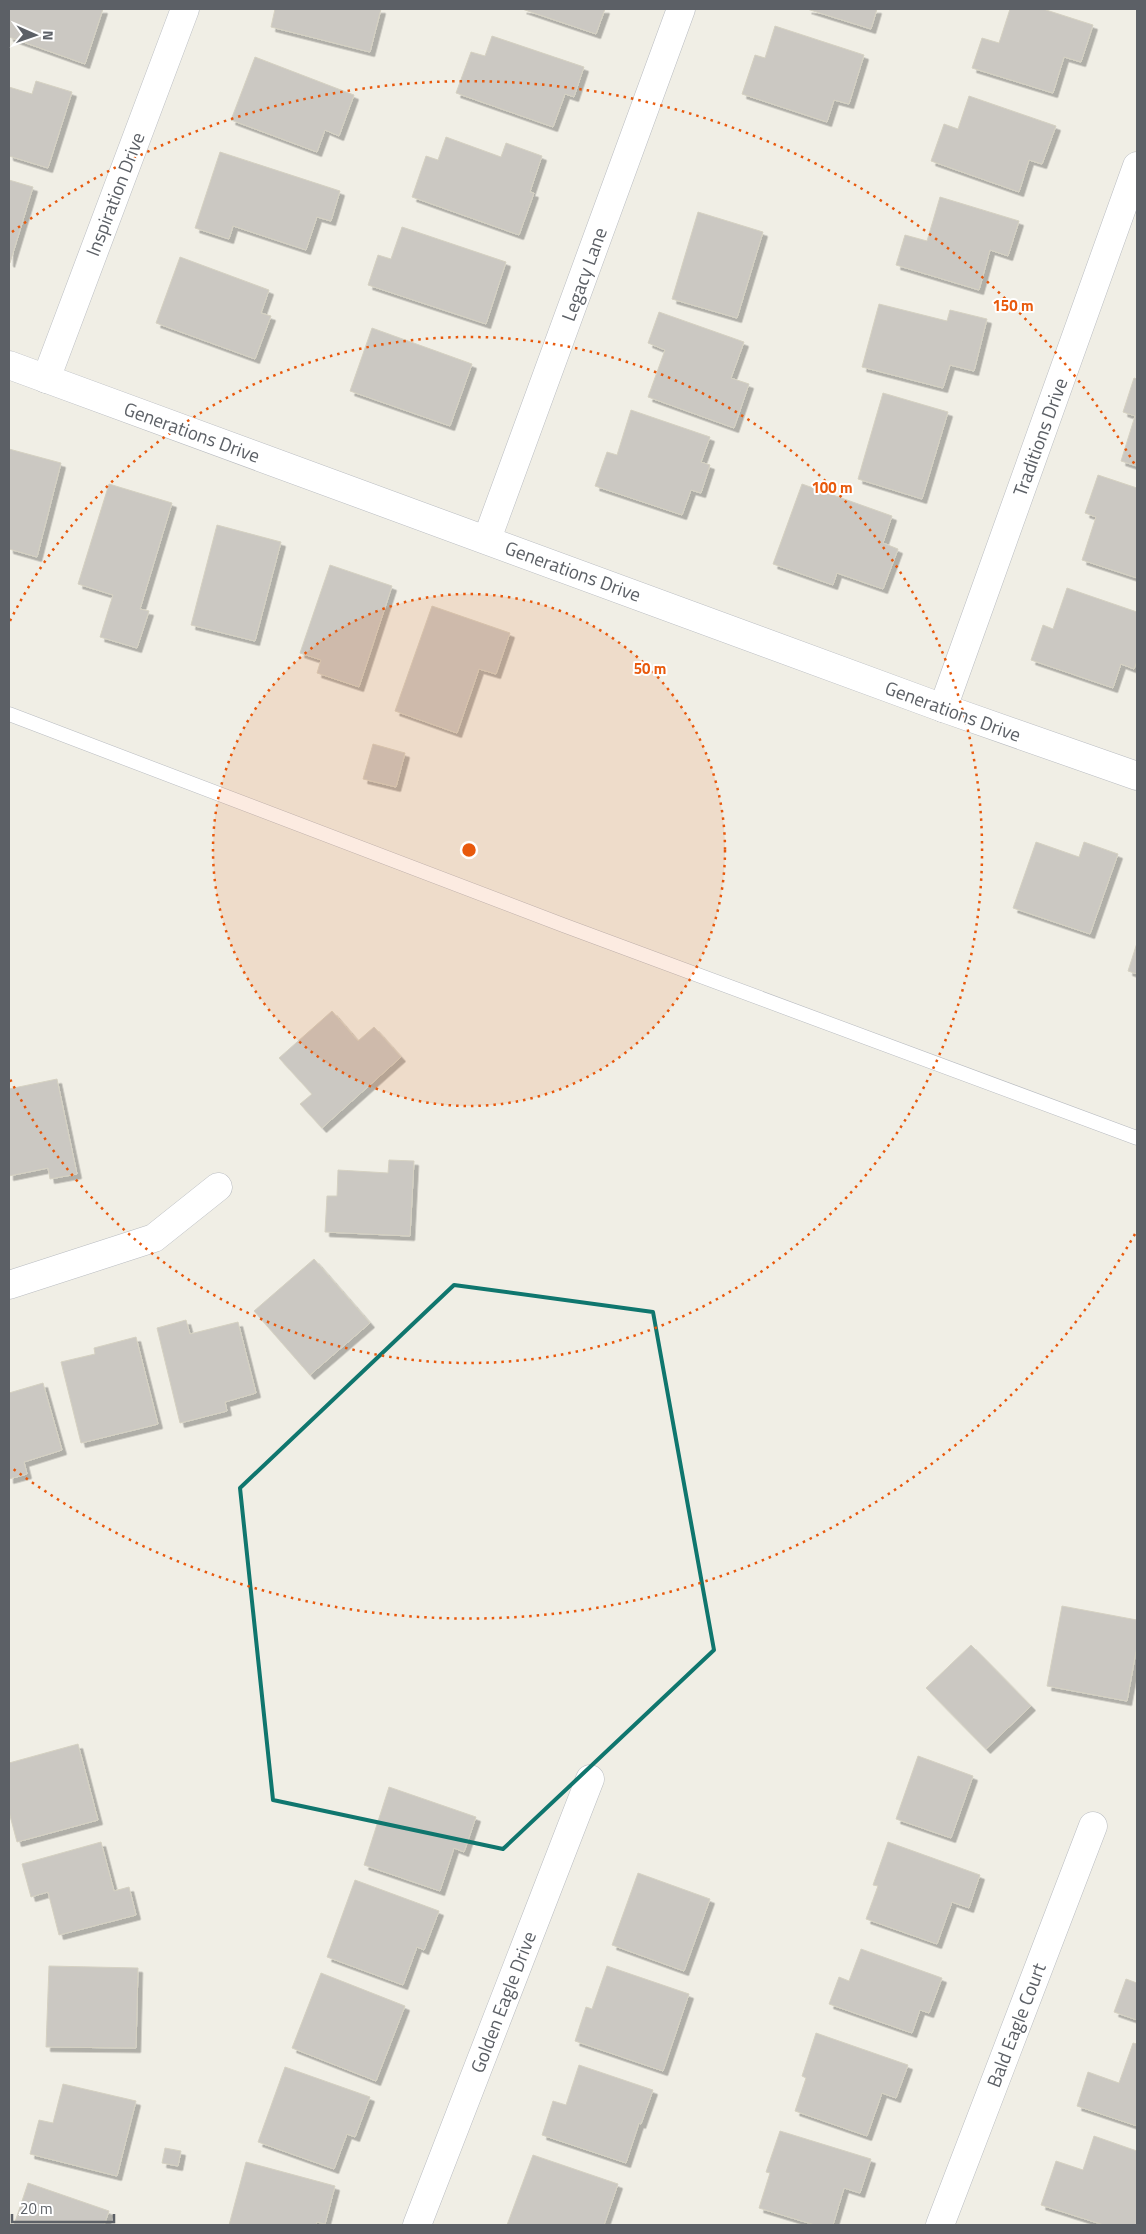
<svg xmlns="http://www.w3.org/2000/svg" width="1146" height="2234" font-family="'Titillium Web',sans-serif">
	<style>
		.building { fill: #cbc8c2; stroke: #d5d1c2; filter: url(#shadow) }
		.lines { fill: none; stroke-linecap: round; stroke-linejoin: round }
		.service-casing { stroke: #b9bcc1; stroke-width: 15 }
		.minor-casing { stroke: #b9bcc1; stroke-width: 29 }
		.service { stroke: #fff; stroke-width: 14 }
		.minor { stroke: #fff; stroke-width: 28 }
		.marked { fill: none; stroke: #0f766e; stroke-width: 4; stroke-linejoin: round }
		.ring { fill: none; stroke: #e8590c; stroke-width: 2.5; stroke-dasharray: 2.5 5 }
		.labels { text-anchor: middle; stroke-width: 4; stroke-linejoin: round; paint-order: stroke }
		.street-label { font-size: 19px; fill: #5c6066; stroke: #fff }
		.centre { fill: #e8590c; stroke: #fff; stroke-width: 2.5 }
		.ring-label { font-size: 15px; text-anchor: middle; font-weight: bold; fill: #e8590c; stroke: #fff; stroke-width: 4; stroke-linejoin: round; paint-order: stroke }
	</style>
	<defs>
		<filter id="shadow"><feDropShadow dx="4.5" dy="4.5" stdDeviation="0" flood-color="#0004"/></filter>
	</defs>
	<rect width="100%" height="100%" fill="#f0eee5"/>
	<g class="building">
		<path d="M9,9h94l-18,55 -76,-27z"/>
		<path d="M275,9h106l-11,43 -99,-25z"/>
		<path d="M522,9h83l-9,25z"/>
		<path d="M807,9h70l-6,20z"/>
		<path d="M1010,9h33l50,16 -12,37 -17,-5 -11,36 -81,-25 10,-30 17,5z"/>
		<path d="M775,26l89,29 -15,49 -15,-4 -7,22 -85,-28 13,-39 10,3z"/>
		<path d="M492,36l92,31 -10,30 -9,-3 -12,33 -97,-34 15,-41 14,4z"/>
		<path d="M255,57l99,38 -15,41 -14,-6 -8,22 -86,-32z"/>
		<path d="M36,81l36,11 -24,76 -39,-12v-69l23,7z"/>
		<path d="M969,96l87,30 -14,38 -13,-4 -10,32 -88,-31 13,-37 14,5z"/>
		<path d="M446,137l55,20 5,-14 36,13 -12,36 4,1 -15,42 -107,-38 14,-41 12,4z"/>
		<path d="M220,152l120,39 -9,30 -14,-4 -11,33 -73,-24 -4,13 -34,-11z"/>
		<path d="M9,180l24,7 -23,76 -1,-1z"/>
		<path d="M940,197l79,24 -11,35 -18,-6 -11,40 -83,-25 9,-30 22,6z"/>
		<path d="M698,212l65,20 -26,86 -65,-19z"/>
		<path d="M402,227l104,35 -20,62 -118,-39 10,-30 13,4z"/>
		<path d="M180,257l89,33 -8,23 10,3 -16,43 -99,-36z"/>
		<path d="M879,304l68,17 3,-11 37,9 -13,52 -24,-6 -7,23 -81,-21z"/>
		<path d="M659,312l85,30 -13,36 18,6 -15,44 -86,-31 17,-47 -17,-7z"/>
		<path d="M372,328l100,36 -22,62 -100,-35z"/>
		<path d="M1134,378l3,1v87l-16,-5 14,-45 -12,-4z"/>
		<path d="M883,393l65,19 -26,87 -64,-20z"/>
		<path d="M631,410l79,27 -9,25 9,3 -9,28 -10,-3 -9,25 -87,-29 12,-34 10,3z"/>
		<path d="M9,449l52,14 -24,94 -28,-8z"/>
		<path d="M1098,475l39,13v90l-55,-18 14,-43 -11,-4z"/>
		<path d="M109,484l63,19 -32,106 9,2 -12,37 -37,-11 13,-42 -35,-11z"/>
		<path d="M802,484l90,32 -9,27 15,6 -15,40 -46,-16 -4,12 -60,-21z"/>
		<path d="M217,525l64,17 -26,99 -64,-16z"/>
		<path d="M330,565l62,21 -33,101 -42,-14 4,-13 -21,-7z"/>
		<path d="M1067,588l70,24v49l-3,8 -13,-5 -8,24 -82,-28 12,-35 10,4z"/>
		<path d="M432,606l78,27 -14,41 -17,-5 -22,64 -62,-22z"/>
		<path d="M373,744l32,9 -9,34 -33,-8z"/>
		<path d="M1036,842l43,15 5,-15 34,12 -28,80 -77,-26z"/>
		<path d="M1137,943v31l-9,-3z"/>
		<path d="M332,1011l26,30 16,-14 27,30 -79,71 -22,-24 12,-10 -33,-36z"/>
		<path d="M57,1079l20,95 -27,5 -2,-11 -39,8v-87z"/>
		<path d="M389,1160l25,1 -4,75 -85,-4 2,-36h10l1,-26 50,3z"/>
		<path d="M314,1259l56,64 -60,52 -56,-64z"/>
		<path d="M186,1320l4,14 48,-12 18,71 -31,9 2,9 -47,12 -23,-95z"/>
		<path d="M136,1337l22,87 -77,19 -20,-81 34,-8 -1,-6z"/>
		<path d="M43,1383l19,67 -38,12 3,12 -18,5v-86z"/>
		<path d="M1062,1606l75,14v26l-10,55 -80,-15z"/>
		<path d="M971,1645l60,61 -45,43 -60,-61z"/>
		<path d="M78,1744l20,76 -81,22 -8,-30v-49z"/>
		<path d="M918,1756l55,20 -22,62 -55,-19z"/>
		<path d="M389,1787l87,30 -12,35 -10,-4 -14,43 -76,-26z"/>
		<path d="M101,1842l13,49 15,-4 7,28 -77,20 -11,-43 -17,5 -9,-33z"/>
		<path d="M888,1842l92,33 -11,33 -17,-6 -15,42 -71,-25 12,-33 -5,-1z"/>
		<path d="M638,1873l72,26 -26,72 -72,-26z"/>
		<path d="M355,1880l84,31 -15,39 -7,-3 -14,38 -76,-28z"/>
		<path d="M861,1949l81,29 -13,35 -9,-3 -8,23 -83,-29 10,-27 10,4z"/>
		<path d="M49,1966l89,2 -2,80 -90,-1z"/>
		<path d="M607,1966l82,28 -26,77 -88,-30 11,-34 6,2z"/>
		<path d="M321,1973l84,33 -29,75 -84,-33z"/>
		<path d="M1126,1979l11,4v37l-23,-8z"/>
		<path d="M816,2033l92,32 -12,33 -14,-5 -15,43 -72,-25 11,-33 -4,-2z"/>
		<path d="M1133,2043l4,1v82l-60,-20 11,-34 31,11z"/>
		<path d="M579,2065l74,25 -12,34 -2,-1 -13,40 -84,-28 11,-34 13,4z"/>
		<path d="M285,2067l85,30 -15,40 -8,-3 -13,35 -76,-27z"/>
		<path d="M63,2084l73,17 -19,75 -87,-22 9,-34 14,3z"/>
		<path d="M780,2131l91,28 -11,34 -16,-5 -11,37h-18l-56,-17 11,-35 -4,-1z"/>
		<path d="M1094,2136l43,15v74h-33l-63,-20 15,-44 27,9z"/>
		<path d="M165,2148l16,3 -3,15 -16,-3z"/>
		<path d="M533,2155l85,29 -14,41h-97z"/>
		<path d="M246,2162l89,24 -10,38 -8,-2 -1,3h-87z"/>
		<path d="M28,2183l81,28 -5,14h-95v-2l5,2z"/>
	</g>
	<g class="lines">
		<g class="service-casing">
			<path id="service" d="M9,714l554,211 574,213"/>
		</g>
		<g class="minor-casing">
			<g id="minor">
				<path d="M9,365l934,343 194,68"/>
				<path d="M46,379l139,-370"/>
				<path d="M487,539l194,-530"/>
				<path d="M943,708l194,-542"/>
				<path d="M9,1285l145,-47 64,-51"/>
				<path d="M417,2225l173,-446"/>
				<path d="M940,2225l153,-399"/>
			</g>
		</g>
		<use href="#service" class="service"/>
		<use href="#minor" class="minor"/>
	</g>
	<path class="marked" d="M454,1285l199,27 61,338 -211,199 -230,-49 -33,-312z"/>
	<circle cx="469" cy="850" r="256" fill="#e8590c" fill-opacity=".12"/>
	<g class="ring">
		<circle cx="469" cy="850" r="256"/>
		<path d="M10 621A513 513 0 1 1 10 1079"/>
		<path d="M1135 1234A769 769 0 0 1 12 1468M12 232A769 769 0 0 1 1135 465"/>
	</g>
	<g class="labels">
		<g class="street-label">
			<text transform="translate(115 194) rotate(-69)" y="7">Inspiration Drive</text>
			<text transform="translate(584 274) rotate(-70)" y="7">Legacy Lane</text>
			<text transform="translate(192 432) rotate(20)" y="7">Generations Drive</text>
			<text transform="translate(1040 437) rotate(-70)" y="7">Traditions Drive</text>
			<text transform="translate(573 571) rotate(20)" y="7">Generations Drive</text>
			<text transform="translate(953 711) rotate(20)" y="7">Generations Drive</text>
			<text transform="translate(503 2002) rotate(-69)" y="7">Golden Eagle Drive</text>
			<text transform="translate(1016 2025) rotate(-69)" y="7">Bald Eagle Court</text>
		</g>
	</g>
	<circle cx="469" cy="850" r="8" class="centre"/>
	<g class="ring-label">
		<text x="1013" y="311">150 m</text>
		<text x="832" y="493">100 m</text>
		<text x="650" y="674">50 m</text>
	</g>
	<rect width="1146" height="2234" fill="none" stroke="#5c6066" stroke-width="20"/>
	<g transform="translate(35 35) rotate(92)" stroke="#ffffff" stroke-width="4" paint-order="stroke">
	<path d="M0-4L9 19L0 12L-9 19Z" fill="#5c6066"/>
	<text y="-8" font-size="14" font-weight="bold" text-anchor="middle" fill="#5c6066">N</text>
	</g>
	<path d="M12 2214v8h102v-8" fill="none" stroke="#5c6066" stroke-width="2.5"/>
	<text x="20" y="2214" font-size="15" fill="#5c6066" stroke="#ffffff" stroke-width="4" paint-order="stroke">20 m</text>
</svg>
